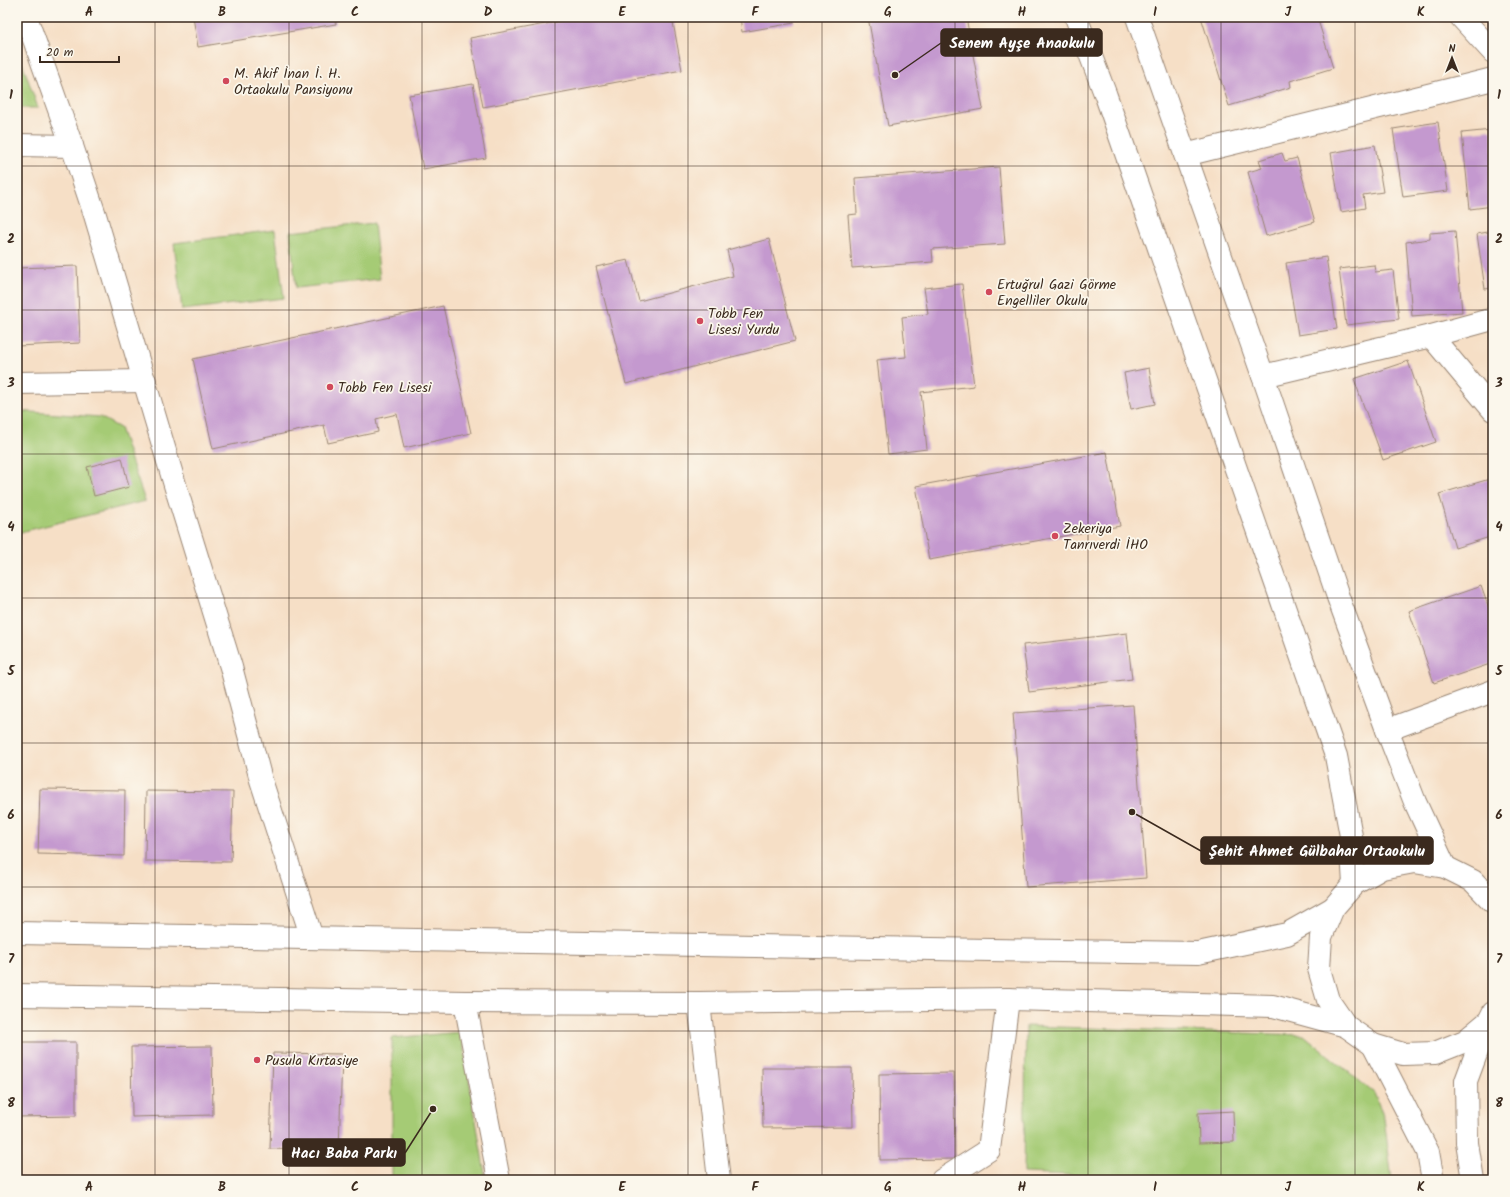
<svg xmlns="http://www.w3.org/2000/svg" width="1510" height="1197" font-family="Kalam,sans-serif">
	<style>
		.green { fill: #a5cb75; stroke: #707a4a }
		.building { fill: #c499cf }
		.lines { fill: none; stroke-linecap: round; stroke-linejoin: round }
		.minor-casing { stroke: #988472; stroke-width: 24 }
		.major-casing { stroke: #988472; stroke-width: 24 }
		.minor { stroke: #fff; stroke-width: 22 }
		.major { stroke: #fff; stroke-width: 22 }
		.grid { fill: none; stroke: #3b2a1e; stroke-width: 1; stroke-opacity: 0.55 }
		.poi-dot { fill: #d1495b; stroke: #fbf7ec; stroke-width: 1.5 }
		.labels { text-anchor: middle; stroke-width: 3.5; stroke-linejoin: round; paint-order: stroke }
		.poi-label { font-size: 14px; fill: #3b2a1e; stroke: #fbf7ec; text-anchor: start }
		.leader { fill: none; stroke: #3b2a1e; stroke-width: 1.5 }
		.callout-dot { fill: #3b2a1e; stroke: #fbf7ec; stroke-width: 1.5 }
		.callout { fill: #3b2a1e; stroke: #3b2a1e; stroke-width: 1.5 }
		.callout-label { font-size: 15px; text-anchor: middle; font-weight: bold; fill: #fff }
		.neatline { fill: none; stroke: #3b2a1e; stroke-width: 1.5 }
		.grid-label { font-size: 13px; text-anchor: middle; font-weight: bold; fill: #3b2a1e }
	</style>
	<rect width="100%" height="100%" fill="#fbf7ec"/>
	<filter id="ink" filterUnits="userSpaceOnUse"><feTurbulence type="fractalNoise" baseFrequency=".025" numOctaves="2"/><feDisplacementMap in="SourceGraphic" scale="8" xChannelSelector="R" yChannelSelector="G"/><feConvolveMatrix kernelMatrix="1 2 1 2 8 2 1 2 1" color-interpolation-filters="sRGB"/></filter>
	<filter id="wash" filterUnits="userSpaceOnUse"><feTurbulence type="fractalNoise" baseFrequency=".012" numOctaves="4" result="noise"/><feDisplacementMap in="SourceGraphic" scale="16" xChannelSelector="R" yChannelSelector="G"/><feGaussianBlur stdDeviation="0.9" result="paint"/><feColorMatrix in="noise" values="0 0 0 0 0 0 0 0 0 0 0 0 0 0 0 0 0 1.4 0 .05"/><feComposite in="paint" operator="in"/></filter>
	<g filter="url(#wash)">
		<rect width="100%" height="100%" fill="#f6dfc6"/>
		<g class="green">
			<path d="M17,51h1l20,57h-21z"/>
			<path d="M374,223l6,56 -84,9 -6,-56z"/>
			<path d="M275,230l9,68 -102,12 -8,-67z"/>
			<path d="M17,411l83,6 20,11 25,73 -128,32z"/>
			<path d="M1026,1026l278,9 70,58 10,25 8,62h-210l-158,-7z"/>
			<path d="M461,1032l25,148h-94v-142z"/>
		</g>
		<g id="blocks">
			<g class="building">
				<path d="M193,17h142l1,7 -138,23z"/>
				<path d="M583,17h89l10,53 -199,37 -13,-69z"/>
				<path d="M740,17h53l1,6 -52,9z"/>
				<path d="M868,17h98l17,92 -95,17z"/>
				<path d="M1201,17h68v2l5,-2h43l16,51 -43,13 1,6 -62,19z"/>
				<path d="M473,84l13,74 -63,11 -14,-74z"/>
				<path d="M1438,122l10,69 -45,6 -10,-68z"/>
				<path d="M1492,130l1,76 -23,3 -8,-76z"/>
				<path d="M1375,145l8,47 -20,3 2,13 -24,4 -10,-59z"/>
				<path d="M1282,153l3,8 12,-3 18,64 -49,14 -18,-64 14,-4 -3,-8z"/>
				<path d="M999,167l6,77 -73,5 1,13 -81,6 -4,-53 9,-1 -2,-36z"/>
				<path d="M1455,231l7,81 -50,4 -6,-74 24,-3v-6z"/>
				<path d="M1493,231v57l-8,1 -8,-55z"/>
				<path d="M769,239l26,102 -169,43 -30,-117 32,-7 11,41 94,-25 -6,-26z"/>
				<path d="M1326,257l11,72 -39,6 -12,-72z"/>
				<path d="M1374,265l1,7 18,-2 6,49 -53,6 -7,-56z"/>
				<path d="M77,266l3,77 -63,3v-78z"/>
				<path d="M962,284l12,102 -53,6 6,57 -39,5 -11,-94 29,-3 -4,-40 26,-3 -4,-26z"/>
				<path d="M443,306l28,127 -67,15 -7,-34 -21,5 2,13 -50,11 -4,-18 -111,24 -20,-90z"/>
				<path d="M1408,361l28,81 -53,18 -29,-81z"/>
				<path d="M1149,368l6,36 -24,5 -7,-36z"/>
				<path d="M1107,452l13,74 -191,34 -13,-74z"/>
				<path d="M122,458l7,29 -35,9 -7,-29z"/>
				<path d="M1493,478v58l-38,12 -16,-54z"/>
				<path d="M1481,586l12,34v43l-59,20 -25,-72z"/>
				<path d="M1127,633l5,46 -103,13 -6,-47z"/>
				<path d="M1133,705l13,173 -120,9 -13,-174z"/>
				<path d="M40,789l85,1 -1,66 -86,-2z"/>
				<path d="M146,791l87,1 -2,70 -86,-1z"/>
				<path d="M17,1042h59v74l-59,1z"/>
				<path d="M212,1046l1,69 -81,2 -1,-70z"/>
				<path d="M273,1053l69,1 -3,97 -69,-2z"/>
				<path d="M762,1068h90l1,59 -90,1z"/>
				<path d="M954,1073l1,86 -75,1 -1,-86z"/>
				<path d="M1233,1111l1,31 -35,1 -1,-30z"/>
				<path d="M17,1175l10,5h-10z"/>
			</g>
		</g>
	</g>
	<g filter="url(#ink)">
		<use href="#blocks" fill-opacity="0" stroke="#988472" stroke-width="1"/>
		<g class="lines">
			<g class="minor-casing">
				<g id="minor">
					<path d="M26,17l46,129 23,69 83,280 53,172 30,113 51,158"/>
					<path d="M1461,17l32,35"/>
					<path d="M17,145l55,1"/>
					<path d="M1185,155l308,-76"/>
					<path d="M1431,336l62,74"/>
					<path d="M1263,376l168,-40 62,-17"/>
					<path d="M17,383l128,-2"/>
					<path d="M1387,730l106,-39"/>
					<path d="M465,1002l34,178"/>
					<path d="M699,1003l20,177"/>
					<path d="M942,1180l47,-30 19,-151"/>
				</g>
			</g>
			<g class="major-casing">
				<g id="major">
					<path d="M1076,17l30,79 230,660 15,80 3,48"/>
					<path d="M1137,17l126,359 75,221 49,133 28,72 30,65"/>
					<path d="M1493,902l-20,-21 -28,-14 -31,-5 -32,6 -28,16 -21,24 -12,29 -2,32 9,31 18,26 27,19 30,9 32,-1 30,-12 24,-20 4,-8"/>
					<path d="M17,933l973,17 208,3 89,-19 46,-26"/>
					<path d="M17,995l448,7 234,1 309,-4 265,7 73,20"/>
					<path d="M1373,1045l55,107 5,28"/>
					<path d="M1473,1180l-6,-37 -1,-62 22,-59"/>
				</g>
			</g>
			<use href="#minor" class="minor"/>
			<use href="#major" class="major"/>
		</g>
	</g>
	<path class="grid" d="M155,17v1163M289,17v1163M422,17v1163M555,17v1163M688,17v1163M822,17v1163M955,17v1163M1088,17v1163M1221,17v1163M1355,17v1163M17,166h1476M17,310h1476M17,454h1476M17,598h1476M17,743h1476M17,887h1476M17,1031h1476"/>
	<g class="poi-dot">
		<circle cx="226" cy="81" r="4"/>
		<circle cx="989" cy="292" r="4"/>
		<circle cx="700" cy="321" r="4"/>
		<circle cx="330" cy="387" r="4"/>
		<circle cx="1055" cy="536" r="4"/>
		<circle cx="257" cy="1060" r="4"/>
	</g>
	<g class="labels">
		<g class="poi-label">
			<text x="234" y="78">M. Akif İnan İ. H.<tspan x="234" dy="16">Ortaokulu Pansiyonu</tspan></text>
			<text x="997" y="289">Ertuğrul Gazi Görme<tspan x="997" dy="16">Engelliler Okulu</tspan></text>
			<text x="708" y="318">Tobb Fen<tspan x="708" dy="16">Lisesi Yurdu</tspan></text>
			<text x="338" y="392">Tobb Fen Lisesi</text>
			<text x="1063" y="533">Zekeriya<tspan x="1063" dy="16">Tanrıverdi İHO</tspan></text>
			<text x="265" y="1065">Pusula Kırtasiye</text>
		</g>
	</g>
	<path class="leader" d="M895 75L941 43M1132 812L1201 851M433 1109L405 1153"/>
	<g class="callout-dot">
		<circle cx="895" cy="75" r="4"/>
		<circle cx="1132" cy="812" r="4"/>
		<circle cx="433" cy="1109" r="4"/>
	</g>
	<g class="callout">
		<rect x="941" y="29" width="161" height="27" rx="4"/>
		<rect x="1201" y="837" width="232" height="27" rx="4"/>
		<rect x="283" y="1139" width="122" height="27" rx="4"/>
	</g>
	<g class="callout-label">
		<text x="1022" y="48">Senem Ayşe Anaokulu</text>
		<text x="1317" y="856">Şehit Ahmet Gülbahar Ortaokulu</text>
		<text x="344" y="1158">Hacı Baba Parkı</text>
	</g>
	<rect width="1510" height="1197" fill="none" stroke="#fbf7ec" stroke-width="44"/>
	<g transform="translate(1452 58)" stroke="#fbf7ec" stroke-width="3" paint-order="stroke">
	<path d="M0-3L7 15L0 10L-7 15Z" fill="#3b2a1e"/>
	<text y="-6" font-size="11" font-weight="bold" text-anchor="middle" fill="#3b2a1e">N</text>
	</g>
	<path d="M40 56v6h79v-6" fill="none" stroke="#3b2a1e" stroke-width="2"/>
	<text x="46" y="56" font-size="12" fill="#3b2a1e" stroke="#fbf7ec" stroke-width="3" paint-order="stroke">20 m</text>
	<rect x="22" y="22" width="1466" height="1153" class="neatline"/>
	<g class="grid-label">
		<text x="89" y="16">A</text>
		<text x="222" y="16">B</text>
		<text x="355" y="16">C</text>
		<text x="488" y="16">D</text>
		<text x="622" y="16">E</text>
		<text x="755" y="16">F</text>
		<text x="888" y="16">G</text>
		<text x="1022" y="16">H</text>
		<text x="1155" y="16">I</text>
		<text x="1288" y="16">J</text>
		<text x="1421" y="16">K</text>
		<text x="11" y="99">1</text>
		<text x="1499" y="99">1</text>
		<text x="11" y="243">2</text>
		<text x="1499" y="243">2</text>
		<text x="11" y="387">3</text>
		<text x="1499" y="387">3</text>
		<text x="11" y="531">4</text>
		<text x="1499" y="531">4</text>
		<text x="11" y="675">5</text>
		<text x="1499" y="675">5</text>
		<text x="11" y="819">6</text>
		<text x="1499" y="819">6</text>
		<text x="11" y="963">7</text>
		<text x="1499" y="963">7</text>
		<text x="11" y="1107">8</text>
		<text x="1499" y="1107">8</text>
		<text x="89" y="1191">A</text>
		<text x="222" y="1191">B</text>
		<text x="355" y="1191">C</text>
		<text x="488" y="1191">D</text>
		<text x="622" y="1191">E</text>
		<text x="755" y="1191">F</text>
		<text x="888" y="1191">G</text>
		<text x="1022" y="1191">H</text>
		<text x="1155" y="1191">I</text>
		<text x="1288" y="1191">J</text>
		<text x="1421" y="1191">K</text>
	</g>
</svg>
